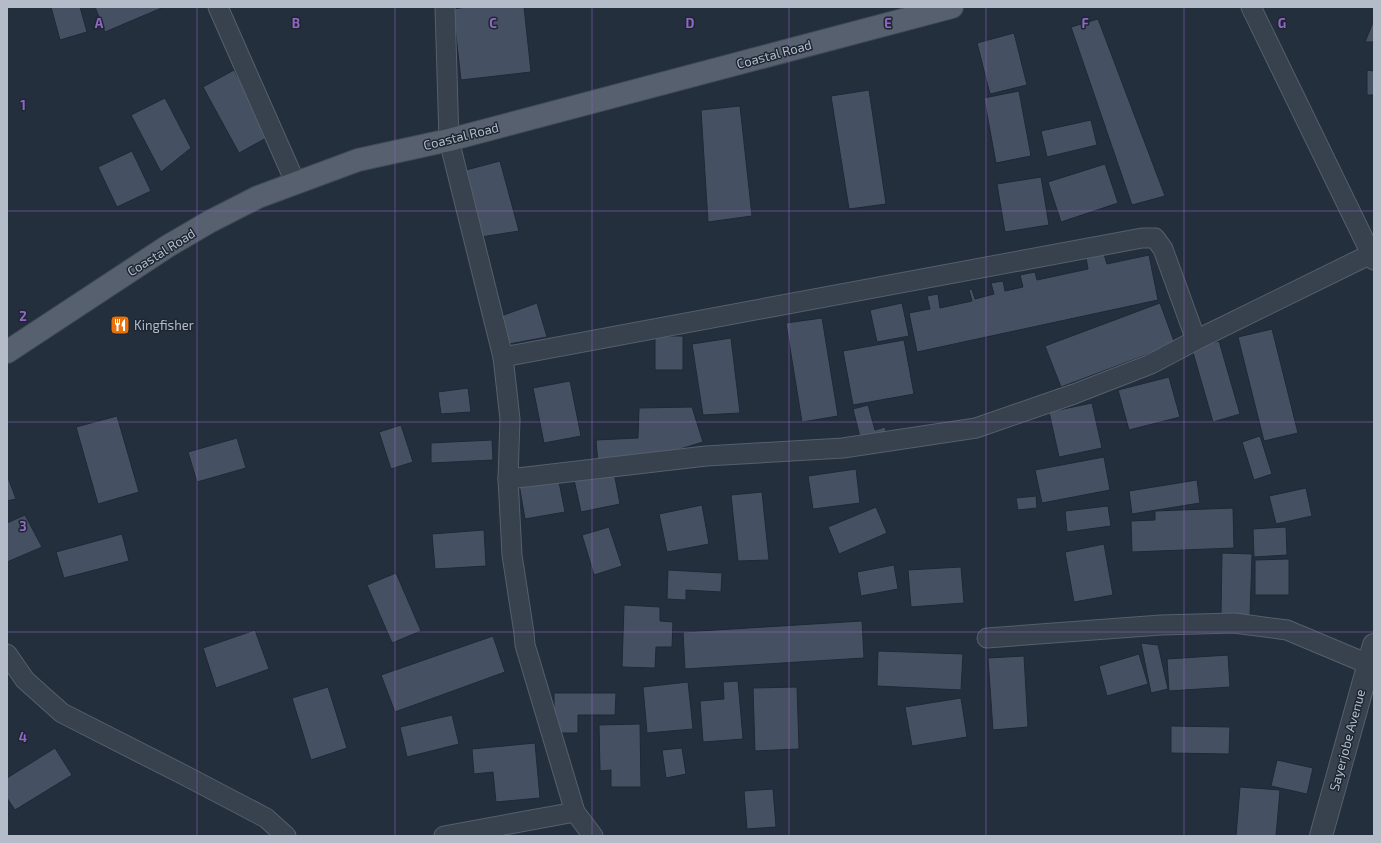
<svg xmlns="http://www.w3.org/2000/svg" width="1381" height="843" font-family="'Exo 2',sans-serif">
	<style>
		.building { fill: #455162; stroke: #1f2835 }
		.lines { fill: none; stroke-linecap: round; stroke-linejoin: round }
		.minor-casing { stroke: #565f6c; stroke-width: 21 }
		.tertiary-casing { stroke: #565f6c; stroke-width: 24 }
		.primary-casing { stroke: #414a57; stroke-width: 24 }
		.minor { stroke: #38414e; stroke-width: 19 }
		.tertiary { stroke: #38414e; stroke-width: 22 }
		.primary { stroke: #56606e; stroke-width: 22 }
		.grid { fill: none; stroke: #9266c3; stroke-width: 1; stroke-opacity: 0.55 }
		.labels { text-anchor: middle; stroke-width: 3; stroke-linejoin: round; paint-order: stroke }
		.street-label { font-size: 13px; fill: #b4bcc9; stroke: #1d2633 }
		.poi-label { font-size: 13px; fill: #b4bcc9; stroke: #1d2633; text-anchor: start }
		.grid-label { font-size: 13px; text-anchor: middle; font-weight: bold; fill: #9266c3; stroke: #1d2633; stroke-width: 3; stroke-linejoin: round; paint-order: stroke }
	</style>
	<rect width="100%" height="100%" fill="#242f3e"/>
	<g class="building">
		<path d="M51,7h29l7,25 -27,8z"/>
		<path d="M95,7h69l-59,25z"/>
		<path d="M467,7h57l7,65 -70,8 -8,-71z"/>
		<path d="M1098,19l67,177 -33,9 -61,-178z"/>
		<path d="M1374,20v22h-9z"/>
		<path d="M1014,33l13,52 -37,9 -13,-51z"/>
		<path d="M234,70l36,66 -31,17 -36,-66z"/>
		<path d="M1367,70l7,1v24h-7z"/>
		<path d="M869,90l17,114 -37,5 -18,-113z"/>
		<path d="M1019,91l12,65 -35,7 -12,-65z"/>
		<path d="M165,98l26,50 -30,24 -30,-57z"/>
		<path d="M740,106l12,110 -44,6 -7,-112z"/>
		<path d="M1091,120l6,25 -50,12 -6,-26z"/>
		<path d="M132,151l19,40 -34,16 -19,-40z"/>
		<path d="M500,161l19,70 -38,6 -15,-67z"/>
		<path d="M1105,164l13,39 -57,19 -13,-40z"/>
		<path d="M1041,177l8,48 -44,7 -8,-48z"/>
		<path d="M1104,254l3,10 42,-9 9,45 -241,52 -8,-39 21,-4 -3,-13 11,-2 2,14 32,-7 -3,-11 3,-1 3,10 19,-5 -3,-11 12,-2 2,10 18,-4 -3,-12 15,-3 2,8 51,-11 -2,-11z"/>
		<path d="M537,303l10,34 -38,7 -8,-28z"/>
		<path d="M902,303l7,33 -32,6 -7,-32z"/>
		<path d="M1160,303l15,41 -114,43 -16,-41z"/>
		<path d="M822,318l16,98 -36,6 -16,-99z"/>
		<path d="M1272,329l26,104 -34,8 -26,-104z"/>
		<rect x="655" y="336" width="28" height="34"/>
		<path d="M731,338l9,75 -37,2 -11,-71z"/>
		<path d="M904,340l10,54 -61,11 -10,-54z"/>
		<path d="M1219,341l21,73 -27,8 -21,-73z"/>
		<path d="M1169,377l11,40 -51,13 -11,-40z"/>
		<path d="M570,381l11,55 -37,7 -11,-55z"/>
		<path d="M468,388l3,24 -30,2 -3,-22z"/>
		<path d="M1092,403l10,45 -43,9 -10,-45z"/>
		<path d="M868,405l7,25 10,-3 3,11 -26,7 -9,-36z"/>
		<path d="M692,407l11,35 -62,19 -43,3 -2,-24 42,-2 1,-30z"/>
		<path d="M117,416l22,76 -41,12 -22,-77z"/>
		<path d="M401,425l12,37 -22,7 -12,-37z"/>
		<path d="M1260,436l12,38 -18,6 -12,-38z"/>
		<path d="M237,438l9,30 -49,14 -9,-30z"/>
		<path d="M492,440l1,20 -62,3v-20z"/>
		<path d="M1104,457l6,33 -68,13 -7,-33z"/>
		<path d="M613,467l7,37 -39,8 -8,-37z"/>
		<path d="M856,469l4,34 -47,6 -5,-33z"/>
		<path d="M7,475l9,24 -9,2z"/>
		<path d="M558,477l7,35 -40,7 -6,-35z"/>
		<path d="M1197,480l3,23 -68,11 -3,-23z"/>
		<path d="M1306,488l6,28 -36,8 -7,-28z"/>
		<path d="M762,492l7,68 -31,1 -7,-66z"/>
		<path d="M1036,496l1,12 -19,2 -2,-12z"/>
		<path d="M702,505l7,39 -42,8 -8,-38z"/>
		<path d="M1108,506l3,20 -44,6 -2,-21z"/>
		<path d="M876,507l11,26 -48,21 -11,-27z"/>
		<path d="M1233,508l1,40 -102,4 -1,-31 24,-1v-9z"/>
		<path d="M25,515l17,32 -35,15v-39z"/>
		<path d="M609,527l13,39 -28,9 -12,-40z"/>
		<path d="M1286,527l1,28 -33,2 -1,-28z"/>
		<path d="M484,530l2,36 -51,3 -3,-35z"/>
		<path d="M122,534l7,27 -65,17 -8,-26z"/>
		<path d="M1104,544l9,51 -39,7 -9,-50z"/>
		<path d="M1222,553l30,1 -2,62h-29z"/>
		<path d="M1289,559v36h-34v-35z"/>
		<path d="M894,565l4,24 -37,7 -4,-24z"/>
		<path d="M961,567l3,36 -53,4 -3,-37z"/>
		<path d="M668,570l54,3 -1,19 -35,-2v10l-19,-1z"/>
		<path d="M396,573l25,58 -29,12 -25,-58z"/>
		<path d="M624,605l36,2v14l13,1 -1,25h-16l-1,21 -33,-1z"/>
		<path d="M862,621l2,37 -179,11 -2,-37z"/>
		<path d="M255,630l14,39 -53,19 -13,-40z"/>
		<path d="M493,636l12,36 -110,40 -14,-37z"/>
		<path d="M1141,643l17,2 10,44 -17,4z"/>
		<path d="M878,651l85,3 -2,36 -84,-4z"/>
		<path d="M1139,654l9,30 -41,12 -8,-30z"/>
		<path d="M1228,655l2,32 -61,4 -2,-32z"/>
		<path d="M1024,656l4,71 -35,3 -5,-72z"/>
		<path d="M738,681l5,58 -40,3 -3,-41 24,-2 -1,-17z"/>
		<path d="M688,682l5,47 -46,4 -4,-46z"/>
		<path d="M328,687l19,61 -36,12 -19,-62z"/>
		<path d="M797,687l2,62 -44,2 -2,-63z"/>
		<path d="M554,693h62l-1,22h-37v18h-24z"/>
		<path d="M961,698l6,39 -55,9 -7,-39z"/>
		<path d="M452,715l7,29 -52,13 -7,-30z"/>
		<path d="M640,724l1,63h-30v-17l-11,1 -1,-46z"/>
		<path d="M1171,726l59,1 -1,27 -58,-1z"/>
		<path d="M535,743l5,55 -44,4 -3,-30 -19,2 -2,-25z"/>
		<path d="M55,748l17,27 -57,35 -8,-12v-20z"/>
		<path d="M682,748l4,26 -20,4 -4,-28z"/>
		<path d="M1277,760l36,8 -6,26 -36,-8z"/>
		<path d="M1240,787l40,3 -4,46h-40z"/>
		<path d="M773,789l3,38 -29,2 -3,-38z"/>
	</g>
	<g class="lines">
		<g class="minor-casing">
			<g id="minor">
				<path d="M218,7l78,177"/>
				<path d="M445,7l4,133 54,217 7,62 -2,60 4,76 12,78 1,12 50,167 18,24"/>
				<path d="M1251,7l123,253"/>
				<path d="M503,357l639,-119h13l8,11 33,91 175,-86"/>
				<path d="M508,479l198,-23 137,-8 133,-20 98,-34 77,-30 45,-24"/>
				<path d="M987,638l174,-13 73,-2 53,7 81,34"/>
				<path d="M7,654l18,26 37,33 124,63 80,42 20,18"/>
				<path d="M444,836l131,-24"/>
			</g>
		</g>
		<g class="tertiary-casing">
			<path id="tertiary" d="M1321,836l53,-191"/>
		</g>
		<g class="primary-casing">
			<path id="primary" d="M7,352l161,-106 41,-24 49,-25 100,-37 91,-20 503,-133"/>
		</g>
		<use href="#minor" class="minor"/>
		<use href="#tertiary" class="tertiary"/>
		<use href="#primary" class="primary"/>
	</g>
	<path class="grid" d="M197,7v829M395,7v829M592,7v829M789,7v829M986,7v829M1184,7v829M7,211h1367M7,422h1367M7,632h1367"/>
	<defs>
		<g id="restaurant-square" transform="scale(1)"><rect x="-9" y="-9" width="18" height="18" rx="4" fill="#e8710a" stroke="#1d2633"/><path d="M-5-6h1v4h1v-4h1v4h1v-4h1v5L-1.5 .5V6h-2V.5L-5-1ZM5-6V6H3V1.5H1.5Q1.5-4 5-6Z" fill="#fff"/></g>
	</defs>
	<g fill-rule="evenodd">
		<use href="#restaurant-square" x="120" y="325"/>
	</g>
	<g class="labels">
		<g class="street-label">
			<text transform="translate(774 54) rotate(-15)" y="5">Coastal Road</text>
			<text transform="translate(461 136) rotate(-14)" y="5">Coastal Road</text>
			<text transform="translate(161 252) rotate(-32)" y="5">Coastal Road</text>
			<text transform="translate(1347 740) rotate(-75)" y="5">Sayerjobe Avenue</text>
		</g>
		<g class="poi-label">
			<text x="134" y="330">Kingfisher</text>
		</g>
	</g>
	<g class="grid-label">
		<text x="99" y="28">A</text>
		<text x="296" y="28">B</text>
		<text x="493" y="28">C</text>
		<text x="690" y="28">D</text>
		<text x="888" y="28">E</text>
		<text x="1085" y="28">F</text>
		<text x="1282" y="28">G</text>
		<text x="23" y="110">1</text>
		<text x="23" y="321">2</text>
		<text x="23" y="531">3</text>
		<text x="23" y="742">4</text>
	</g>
	<rect width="1381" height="843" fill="none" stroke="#b4bcc9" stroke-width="16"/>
</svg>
